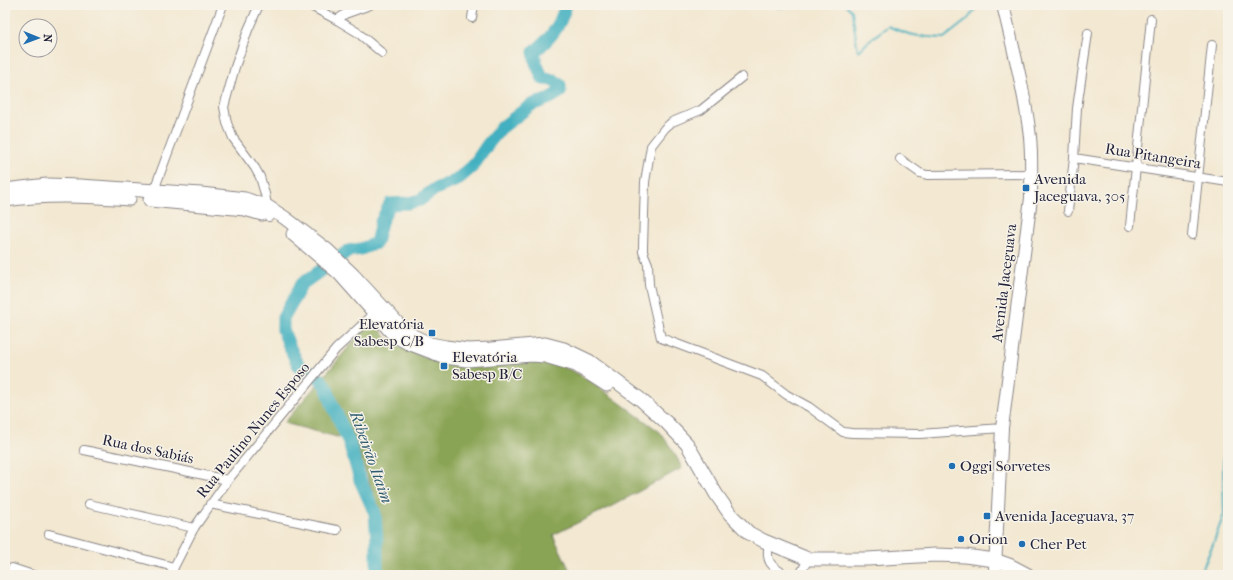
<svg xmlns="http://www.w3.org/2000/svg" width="1233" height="580" font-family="'IM FELL French Canon',serif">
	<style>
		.forest { fill: #8aa455; stroke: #566348 }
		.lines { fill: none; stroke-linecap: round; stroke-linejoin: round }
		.stream { stroke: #43b0c0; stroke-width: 2 }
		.river { stroke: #43b0c0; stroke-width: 13 }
		.street-casing { stroke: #8a8586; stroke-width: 10 }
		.secondary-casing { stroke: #8a8586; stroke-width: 14 }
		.primary-casing { stroke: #8a8586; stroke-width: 15 }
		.street { stroke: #fff; stroke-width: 8 }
		.secondary { stroke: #fff; stroke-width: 12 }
		.primary { stroke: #fff; stroke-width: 13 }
		.poi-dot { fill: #1f6fb2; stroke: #f7f3e8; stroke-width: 1.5 }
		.labels { text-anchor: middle; stroke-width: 3; stroke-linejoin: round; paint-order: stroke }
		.street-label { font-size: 15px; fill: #22223b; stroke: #f7f3e8 }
		.poi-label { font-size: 15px; fill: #22223b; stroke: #f7f3e8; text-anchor: start }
		.water-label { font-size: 16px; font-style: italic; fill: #2f5b70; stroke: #f7f3e8 }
	</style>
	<rect width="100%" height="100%" fill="#f7f3e8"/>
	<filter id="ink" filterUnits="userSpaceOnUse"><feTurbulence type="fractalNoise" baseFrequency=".025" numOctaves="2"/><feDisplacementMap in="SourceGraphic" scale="8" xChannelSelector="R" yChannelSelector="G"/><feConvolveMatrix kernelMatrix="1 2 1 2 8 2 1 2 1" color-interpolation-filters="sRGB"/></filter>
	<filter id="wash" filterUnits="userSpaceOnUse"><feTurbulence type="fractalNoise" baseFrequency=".012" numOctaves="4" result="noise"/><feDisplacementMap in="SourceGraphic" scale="16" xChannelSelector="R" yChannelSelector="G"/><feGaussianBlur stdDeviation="0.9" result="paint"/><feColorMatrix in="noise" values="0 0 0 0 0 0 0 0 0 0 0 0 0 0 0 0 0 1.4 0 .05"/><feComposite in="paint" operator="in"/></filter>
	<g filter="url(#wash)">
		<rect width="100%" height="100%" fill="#f3e8d1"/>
		<path class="forest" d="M374,321l14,19 17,9 33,13 31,3 73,-6 31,12 16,9 71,52 14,20 8,16 -68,37 -61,30 19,40h-190l-3,-63 -26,-77 -16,2 -53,-14 75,-88z"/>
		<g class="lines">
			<g class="stream">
				<path d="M775,5l4,3 24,-3"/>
				<path d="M846,5l6,6 6,41 13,-13 17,-13c21,10 34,11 56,12l23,-18 11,-15"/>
				<path d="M1200,575l13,-31 11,-30 -1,-47 2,-21 3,-7"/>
			</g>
			<g class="river">
				<path d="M313,373l-14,-7 -9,-18 -7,-18v-12l19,-34 46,-33 13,-2 15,-6 5,-21 9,-18 18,-1 12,-3 15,-11 22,-9 16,-14 15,-22 13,-16 30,-23 19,-7 10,-6v-7l-6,-5 -11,-1 -7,-16 -2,-11c18,-15 25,-24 32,-47"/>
				<path d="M320,379l6,7 7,20 16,36 11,38 15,33 2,28v34"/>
			</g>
		</g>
	</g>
	<g filter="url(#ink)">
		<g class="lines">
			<g class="street-casing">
				<g id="street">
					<path d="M259,5l-11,25 -13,37 -11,40 3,16 6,15 22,30 5,9 5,17 4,23"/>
					<path d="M309,5l28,15 8,-6 25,-9"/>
					<path d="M472,18l2,-13"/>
					<path d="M337,20l20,12 25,21"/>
					<path d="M742,77l-41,33 -29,12 -7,6 -14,18 -6,36 -2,64v6l5,12 1,21 12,53 101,38 25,19 22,12 34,25 9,1 68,1 82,-6"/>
					<path d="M1074,158l154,24"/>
					<path d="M900,159l20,14 7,2 105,-1"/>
					<path d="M155,194l2,-12 66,-177"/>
					<path d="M1068,211l6,-53 3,-50 11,-75"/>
					<path d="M1130,226l21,-207"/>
					<path d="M1192,235l20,-190"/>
					<path d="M84,450l144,30"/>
					<path d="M89,504l105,24"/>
					<path d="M210,504l127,26"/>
					<path d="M49,534l125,33"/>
					<path d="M769,543c-4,18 1,23 17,32"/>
					<path d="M12,568l21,7"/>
					<path d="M170,575l24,-47 34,-48 108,-131 38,-35"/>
					<path d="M800,575l8,-16"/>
				</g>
			</g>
			<g class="secondary-casing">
				<path id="secondary" d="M995,568l7,-140 29,-230c0,-20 1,-41 -1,-61 -5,-44 -17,-89 -27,-132"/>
			</g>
			<g class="primary-casing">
				<g id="primary">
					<path d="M5,190l42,-5 33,1 121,8 44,5 23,8 17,11 42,32 26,25 48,52 12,9 17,8 16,3 22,3 23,-1 54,-5 19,5 25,12 51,38 27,24 20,21 29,50 14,20 19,19 15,8 44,18h60l67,-4 30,1 30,4 14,5 19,10"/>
					<path d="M5,200c42,-6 81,-4 124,-1"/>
					<path d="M150,200l95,9 17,5"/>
					<path d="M293,234l46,39 55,62 14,8 37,14 22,3 65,-5 13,1 31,9 31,20"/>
				</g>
			</g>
			<use href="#street" class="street"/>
			<use href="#secondary" class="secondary"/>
			<use href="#primary" class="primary"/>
		</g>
	</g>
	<g class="poi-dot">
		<rect x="1022" y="184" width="8" height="8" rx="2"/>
		<rect x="428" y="329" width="8" height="8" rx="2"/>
		<rect x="440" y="362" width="8" height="8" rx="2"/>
		<circle cx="952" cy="466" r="4"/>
		<rect x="983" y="512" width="8" height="8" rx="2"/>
		<circle cx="961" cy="539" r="4"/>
		<circle cx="1022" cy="544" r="4"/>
	</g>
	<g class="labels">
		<g class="street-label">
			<text transform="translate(1153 156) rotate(9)" y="5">Rua Pitangeira</text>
			<text transform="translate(1004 283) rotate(-83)" y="5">Avenida Jaceguava</text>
			<text transform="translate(253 430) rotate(-51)" y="5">Rua Paulino Nunes Esposo</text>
			<text transform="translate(148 449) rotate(12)" y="5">Rua dos Sabiás</text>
		</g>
		<g class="poi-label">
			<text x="1034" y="184">Avenida<tspan x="1034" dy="17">Jaceguava, 305</tspan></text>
			<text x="424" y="329" text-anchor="end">Elevatória<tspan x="424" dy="17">Sabesp C/B</tspan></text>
			<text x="452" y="362">Elevatória<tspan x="452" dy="17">Sabesp B/C</tspan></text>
			<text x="960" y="471">Oggi Sorvetes</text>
			<text x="995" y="521">Avenida Jaceguava, 37</text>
			<text x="969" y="544">Orion</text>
			<text x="1030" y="549">Cher Pet</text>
		</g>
		<g class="water-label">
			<text transform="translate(372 457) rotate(70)" y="6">Ribeirão Itaim</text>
		</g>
	</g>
	<rect width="1233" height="580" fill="none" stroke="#f7f3e8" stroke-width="20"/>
	<g transform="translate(38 38) rotate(91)"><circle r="19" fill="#f7f3e8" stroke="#a29fa3"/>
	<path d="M0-3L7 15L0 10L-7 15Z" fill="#1f6fb2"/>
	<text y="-6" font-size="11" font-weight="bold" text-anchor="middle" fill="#22223b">N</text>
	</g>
</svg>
